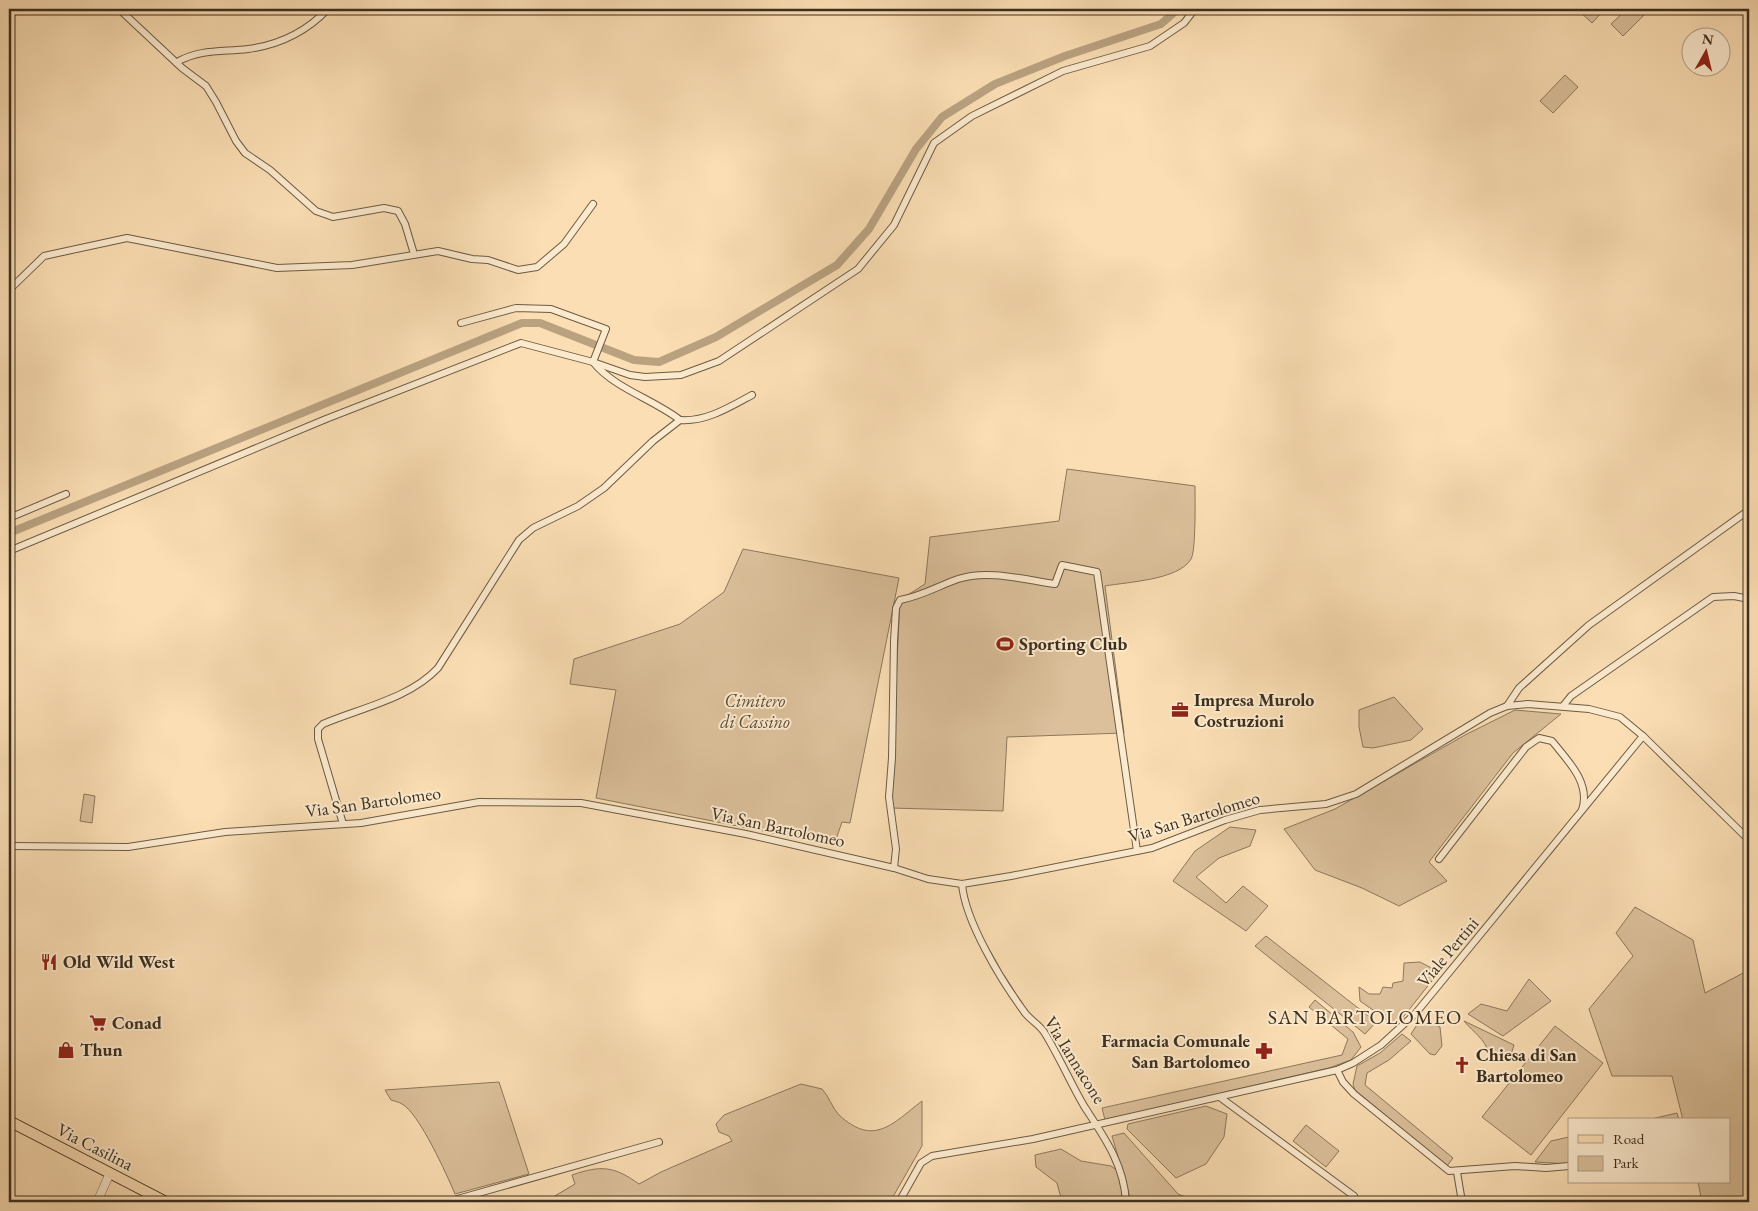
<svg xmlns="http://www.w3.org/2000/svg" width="1758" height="1211" font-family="'EB Garamond',serif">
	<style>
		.green { fill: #dbc09b; stroke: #8c785d }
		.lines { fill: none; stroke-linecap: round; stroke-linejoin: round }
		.canal { stroke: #baa281; stroke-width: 8 }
		.minor-casing { stroke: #6c5b44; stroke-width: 8 }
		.tertiary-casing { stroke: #6c5b44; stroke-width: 9 }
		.primary-casing { stroke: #3d2f1f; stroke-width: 12 }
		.minor { stroke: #fceace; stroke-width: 6 }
		.tertiary { stroke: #fceace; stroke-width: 8 }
		.primary { stroke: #fbdeb4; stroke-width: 10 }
		.labels { text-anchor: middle; stroke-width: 4; stroke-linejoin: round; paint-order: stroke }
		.poi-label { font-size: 18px; font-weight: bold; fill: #3d2f1f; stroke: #fceace; text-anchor: start }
		.park-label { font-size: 18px; font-style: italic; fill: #5d4c38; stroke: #fceace }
		.street-label { font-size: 18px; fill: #3d2f1f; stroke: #fceace }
		.quarter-label { font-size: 20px; letter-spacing: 1px; fill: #3d2f1f; stroke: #fceace }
	</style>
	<rect width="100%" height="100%" fill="#fbdeb4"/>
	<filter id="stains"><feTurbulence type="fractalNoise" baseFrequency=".004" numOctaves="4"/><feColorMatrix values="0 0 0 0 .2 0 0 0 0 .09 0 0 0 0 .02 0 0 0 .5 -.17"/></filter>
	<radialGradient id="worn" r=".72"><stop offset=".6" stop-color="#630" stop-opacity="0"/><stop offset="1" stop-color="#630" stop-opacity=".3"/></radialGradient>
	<g class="green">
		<path d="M1577,9h28l-13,14z"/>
		<path d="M1627,9h16l4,3 -24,24 -12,-12z"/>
		<path d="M1565,75l13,12 -25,26 -13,-12z"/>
		<path d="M1067,469l128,17c0,14 1,65 -4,73 -12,21 -64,23 -86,27l19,147 -117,4 -4,74 -113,-3 10,-208 25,-16 5,-47 129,-16z"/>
		<path d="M743,549l156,29 -49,245 -8,-1 -8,23 -238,-47 20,-108 -46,-6 4,-25 106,-35 44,-32z"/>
		<path d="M1394,697l29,32 -12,11 -38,8 -10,-1 -4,-20v-17z"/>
		<path d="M1515,710l46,4 -48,39 -84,109 18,19 -48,25 -37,-18 -47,-18 -31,-41 51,-20 130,-74z"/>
		<path d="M84,794l11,2 -3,27 -12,-2z"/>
		<path d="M1230,827l26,3 -6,16 -31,12 -23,19 30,26 17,-17 25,20 -22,25 -73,-50 22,-30z"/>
		<path d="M1635,907l58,33 12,53 44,-23v232h-47l-4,-20h31v-62h-46l-11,-44h-60l-23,-67 44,-53 -17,-23z"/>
		<path d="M1266,936l110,86 -11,12 -110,-88z"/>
		<path d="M1420,962l19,10 -43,54 -36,-25 -1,-14 10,7h11l3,-7 9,1 1,-5 10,-2 1,-18z"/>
		<path d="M1529,979l22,22 -48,35 -35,-22 13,-10 26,7z"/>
		<path d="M1315,1000l38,32 8,15 -10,13 -22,8 -224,52 -3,-12 240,-53 6,-16 -39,-32z"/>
		<path d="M1422,1017l18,10 2,19 -7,9 -5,-1 -19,-20z"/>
		<path d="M1464,1021l50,24 -4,13 -21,-5c-5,-15 -15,-20 -25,-32z"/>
		<path d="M1555,1026l48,37 -72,92 -49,-38z"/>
		<path d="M1402,1034l9,7 -22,19 -22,13 -2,12 88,73 -6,8 -92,-76 -2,-6 4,-18 23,-13z"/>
		<path d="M499,1082l30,92 -74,20c-8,-19 -36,-81 -53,-90 -3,-2 -8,-3 -11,-4l-6,-10z"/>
		<path d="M801,1084l21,5c7,7 10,19 17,26 35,32 53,9 83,-14v45l-32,56h-308l-3,-3 -25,3 -1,-5 22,-13 -3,-9c29,-10 42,-9 67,9l22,-12 71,-31 -3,-5 -10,-4 -3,-8 8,-9z"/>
		<path d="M1206,1106l21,8 -3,23 -18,27 -30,14 -49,-49 1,-5z"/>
		<path d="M1677,1113l2,7h-32z"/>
		<path d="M1306,1125l33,26 -13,16 -33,-26z"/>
		<path d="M1124,1133l54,61 20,8h-56l-12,-4 -18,-62z"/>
		<path d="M1569,1137v27l-34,-2 16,-21z"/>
		<path d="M1061,1149l20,12 30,5 7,5 4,19v12h-14v-3l-9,3h-61l23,-4 -4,-15 -21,-16 -1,-12z"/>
	</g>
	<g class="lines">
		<path class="canal" d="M9,533l513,-210h18l94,37 25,2 57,-25 121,-72 32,-36 47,-80 26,-32 53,-33 70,-28 96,-32 17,-15"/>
		<g class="minor-casing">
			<g id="minor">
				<path d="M119,9l63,59 24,18 10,16 20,39 9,12 25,17 46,41 17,6 51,-9 14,3 7,13 9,30"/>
				<path d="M177,62c23,-13 45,-10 71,-13 31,-4 58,-17 80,-40"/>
				<path d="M9,290l35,-34 83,-18 150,30 75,-3 86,-14 34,8 16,1 30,10 19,-3 27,-23 29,-40"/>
				<path d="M680,420c26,2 50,-13 72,-25"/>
				<path d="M9,518l57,-24"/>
				<path d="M9,551l317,-132 195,-76 72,19 37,13 15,2 36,-2 38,-14 139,-92 36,-44 40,-82 38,-27 91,-45 87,-25 34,-23 11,-14"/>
				<path d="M1507,706l12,-18 70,-63 160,-115"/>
				<path d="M1563,706l8,-10 142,-99 21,-1 15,3"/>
				<path d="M343,824l-25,-85v-10l5,-5c37,-16 86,-25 115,-56l81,-128 14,-12 45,-22 26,-18 49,-47 27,-21c-27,-21 -65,-31 -87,-58l13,-33 -55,-20 -35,-1 -55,15"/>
				<path d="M9,846l119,1 97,-15 136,-9 118,-21 102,1 165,31 148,34 34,11 34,5 49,-8 141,-28 73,-28 35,-10 66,-6 30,-10 134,-81 17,-7 21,-2 61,5 31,8 23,19 106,104"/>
				<path d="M1439,859l87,-112 13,-9 13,3c16,20 39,42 30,69"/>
				<path d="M894,868l2,-19 -7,-52 3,-39 2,-117 2,-33 4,-8c22,-4 38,-14 58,-21 30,-10 67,1 97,5l7,-19 35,7 40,279"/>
				<path d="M962,884c3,37 39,96 61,126 5,9 15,13 21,22 15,24 26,50 40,74 20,31 40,58 42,96"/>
				<path d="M1337,1070l6,12 11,12 95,77 66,-5 31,2 23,-2"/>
				<path d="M1221,1098l133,98"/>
				<path d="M1457,1172l5,30"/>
				<path d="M447,1202l212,-60"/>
				<path d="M899,1202l22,-39 11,-7 101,-17 304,-69 16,-7 28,-18 34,-31 228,-278"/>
			</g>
		</g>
		<g class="tertiary-casing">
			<path id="tertiary" d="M97,1202l13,-29"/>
		</g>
		<g class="primary-casing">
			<path id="primary" d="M9,1121l157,81"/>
		</g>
		<use href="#minor" class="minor"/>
		<use href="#tertiary" class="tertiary"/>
		<use href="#primary" class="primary"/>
	</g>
	<defs>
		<g id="stadium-bare" transform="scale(1.35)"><path d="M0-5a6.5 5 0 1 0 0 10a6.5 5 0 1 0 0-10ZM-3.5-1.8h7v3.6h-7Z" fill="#8f2418" stroke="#fceace" stroke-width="2.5" paint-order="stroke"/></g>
		<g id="office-bare" transform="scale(1.35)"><path d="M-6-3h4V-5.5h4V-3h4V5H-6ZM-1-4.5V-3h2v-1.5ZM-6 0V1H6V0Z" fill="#8f2418" stroke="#fceace" stroke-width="2.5" paint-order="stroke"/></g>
		<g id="restaurant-bare" transform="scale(1.35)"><path d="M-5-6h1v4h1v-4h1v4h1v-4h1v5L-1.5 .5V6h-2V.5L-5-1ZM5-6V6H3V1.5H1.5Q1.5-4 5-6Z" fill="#8f2418" stroke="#fceace" stroke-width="2.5" paint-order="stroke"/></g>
		<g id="supermarket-bare" transform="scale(1.35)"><path d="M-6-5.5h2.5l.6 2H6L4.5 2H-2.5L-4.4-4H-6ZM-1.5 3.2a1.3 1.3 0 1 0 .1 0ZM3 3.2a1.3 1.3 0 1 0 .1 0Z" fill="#8f2418" stroke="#fceace" stroke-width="2.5" paint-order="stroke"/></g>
		<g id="shop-bare" transform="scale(1.35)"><path d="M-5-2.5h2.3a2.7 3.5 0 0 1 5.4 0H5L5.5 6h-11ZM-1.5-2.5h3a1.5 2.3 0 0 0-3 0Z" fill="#8f2418" stroke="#fceace" stroke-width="2.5" paint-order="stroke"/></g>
		<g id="pharmacy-bare" transform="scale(1.35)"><path d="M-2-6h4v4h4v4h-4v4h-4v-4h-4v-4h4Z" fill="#8f2418" stroke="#fceace" stroke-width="2.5" paint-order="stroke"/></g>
		<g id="church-bare" transform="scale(1.35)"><path d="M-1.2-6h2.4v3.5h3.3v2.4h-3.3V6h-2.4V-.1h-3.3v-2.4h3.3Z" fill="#8f2418" stroke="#fceace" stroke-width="2.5" paint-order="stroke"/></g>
	</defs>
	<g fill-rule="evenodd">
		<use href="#stadium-bare" x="1005" y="644"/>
		<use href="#office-bare" x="1180" y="710"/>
		<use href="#restaurant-bare" x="49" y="962"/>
		<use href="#supermarket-bare" x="98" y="1023"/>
		<use href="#shop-bare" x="66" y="1050"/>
		<use href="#pharmacy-bare" x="1264" y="1051"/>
		<use href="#church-bare" x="1462" y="1065"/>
	</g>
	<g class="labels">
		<g class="poi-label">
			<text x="1019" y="650">Sporting Club</text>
			<text x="1194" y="706">Impresa Murolo<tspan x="1194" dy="21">Costruzioni</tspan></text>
			<text x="63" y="968">Old Wild West</text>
			<text x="112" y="1029">Conad</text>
			<text x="1250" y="1047" text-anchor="end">Farmacia Comunale<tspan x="1250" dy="21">San Bartolomeo</tspan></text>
			<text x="80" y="1056">Thun</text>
			<text x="1476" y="1061">Chiesa di San<tspan x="1476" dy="21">Bartolomeo</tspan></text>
		</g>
		<g class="park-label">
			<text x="755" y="707">Cimitero<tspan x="755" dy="21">di Cassino</tspan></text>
		</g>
		<g class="street-label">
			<text transform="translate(373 802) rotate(-8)" y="6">Via San Bartolomeo</text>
			<text transform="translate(1194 817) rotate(-17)" y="6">Via San Bartolomeo</text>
			<text transform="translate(778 827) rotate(12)" y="6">Via San Bartolomeo</text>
			<text transform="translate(1448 952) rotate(-50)" y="6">Viale Pertini</text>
			<text transform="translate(1075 1060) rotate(58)" y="6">Via Iannacone</text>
			<text transform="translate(95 1147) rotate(27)" y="6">Via Casilina</text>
		</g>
		<g class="quarter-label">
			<text x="1365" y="1024">SAN BARTOLOMEO</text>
		</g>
	</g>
	<rect width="1758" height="1211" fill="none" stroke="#fbdeb4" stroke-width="30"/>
	<rect x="10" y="10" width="1738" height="1191" fill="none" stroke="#3d2f1f" stroke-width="2.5"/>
	<rect x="15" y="15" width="1728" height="1181" fill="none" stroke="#3d2f1f"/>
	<rect x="1568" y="1118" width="162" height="65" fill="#fceace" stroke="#b09f88"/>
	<rect x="1578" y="1135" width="25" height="8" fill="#fbdeb4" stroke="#b09f88"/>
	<text x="1613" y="1144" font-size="15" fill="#3d2f1f">Road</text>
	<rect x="1578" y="1156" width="25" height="15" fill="#dbc09b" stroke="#b09f88"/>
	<text x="1613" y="1168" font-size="15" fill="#3d2f1f">Park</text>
	<g transform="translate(1706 52) rotate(8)"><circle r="24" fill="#fceace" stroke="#b09f88"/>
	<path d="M0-4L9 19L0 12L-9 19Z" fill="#8f2418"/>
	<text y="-8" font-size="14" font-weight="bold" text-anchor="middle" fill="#3d2f1f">N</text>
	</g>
	<rect width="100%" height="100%" filter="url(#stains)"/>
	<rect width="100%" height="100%" fill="url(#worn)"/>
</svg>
